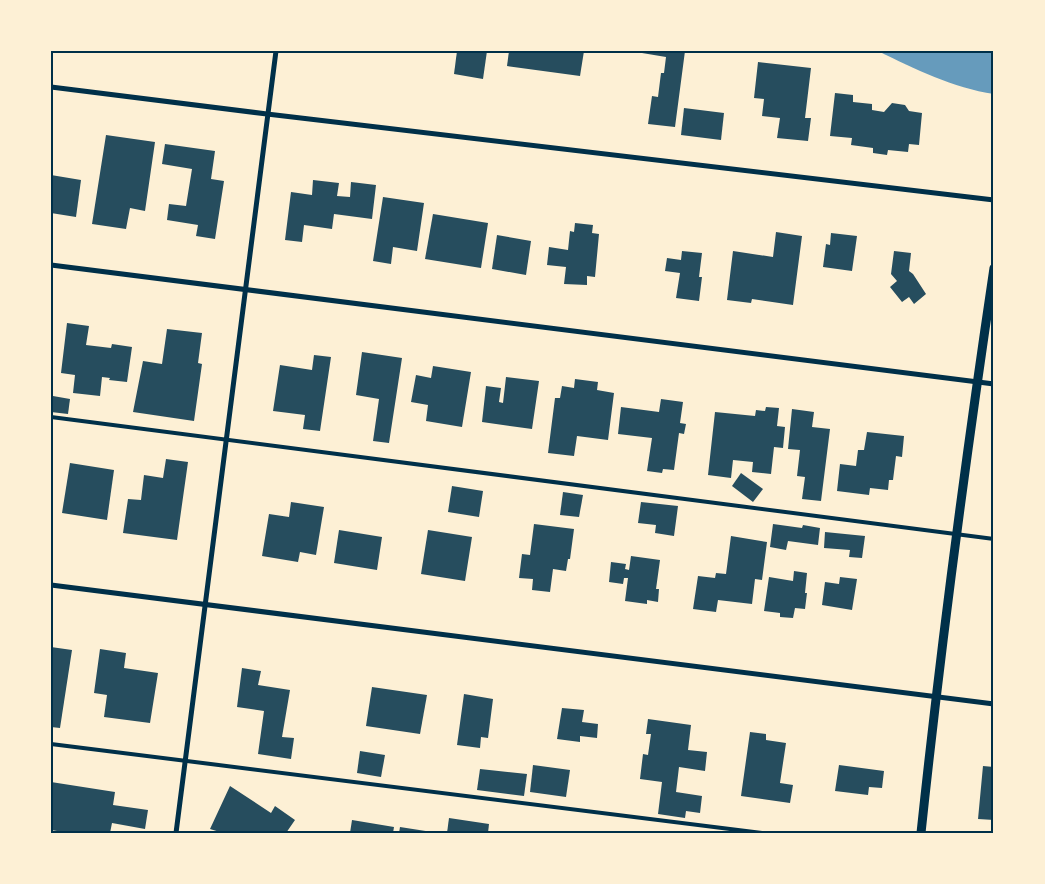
<svg xmlns="http://www.w3.org/2000/svg" width="1045" height="884" font-family="'Sofia Sans Condensed',sans-serif">
	<style>
		.water { fill: #669bbc }
		.building { fill: #264d5e }
		.lines { fill: none; stroke-linecap: round; stroke-linejoin: round }
		.service { stroke: #003049; stroke-width: 4 }
		.minor { stroke: #003049; stroke-width: 5 }
		.tertiary { stroke: #003049; stroke-width: 9 }
		.neatline { fill: none; stroke: #003049; stroke-width: 2 }
	</style>
	<rect width="100%" height="100%" fill="#fdf0d5"/>
	<path class="water" d="M878,51h116v43c-41,-6 -79,-25 -116,-43z"/>
	<g class="building">
		<path d="M457,51h30l-4,28 -29,-5z"/>
		<path d="M509,51h75l-4,25 -73,-10z"/>
		<path d="M630,51h55l-10,76 -27,-3 4,-28 6,1 3,-24h3l2,-16z"/>
		<path d="M758,62l53,6 -6,50h6l-3,23 -31,-3 3,-20 -18,-2 2,-17 -10,-1z"/>
		<path d="M835,93l18,2v7l19,2v6l12,2 8,-9 13,2 4,6 13,2 -3,32 -10,-1 -1,8 -20,-2 -1,5 -14,-2v-5l-22,-3 1,-7 -22,-2z"/>
		<path d="M684,108l40,5 -3,27 -40,-5z"/>
		<path d="M106,135l49,7 -10,69 -15,-3 -4,21 -34,-5z"/>
		<path d="M165,144l50,7 -4,28 13,2 -9,58 -19,-3 2,-11 -31,-5 2,-16 17,2 6,-37 -30,-5z"/>
		<path d="M51,175l30,5 -5,37 -25,-4z"/>
		<path d="M313,180l26,3 -2,13 13,1 1,-15 25,3 -4,34 -38,-5 -2,15 -28,-4 -2,17 -17,-2 6,-48 21,3z"/>
		<path d="M383,197l41,6 -7,48 -24,-4 -2,17 -18,-3z"/>
		<path d="M433,214l55,9 -7,45 -56,-9z"/>
		<path d="M575,223l18,2 -1,8 7,1 -4,43 -8,-1v9l-23,-1 2,-17 -19,-2 2,-18 19,3 2,-19 4,1z"/>
		<path d="M776,232l26,4 -9,69 -41,-6 -1,4 -24,-3 6,-49 40,6z"/>
		<path d="M831,233l26,3 -5,35 -29,-4 3,-23 4,1z"/>
		<path d="M497,235l34,6 -5,34 -34,-6z"/>
		<path d="M682,251l20,2 -3,24h3l-3,24 -23,-3 4,-25 -15,-2 2,-13 14,2z"/>
		<path d="M894,251l17,2 -2,18 4,3 13,20 -12,10 -5,-7 -7,5 -12,-15 7,-6 -6,-7z"/>
		<path d="M67,323l22,3 -3,19 25,3 1,-4 20,3 -5,35 -18,-2 1,-2 -8,-1 -2,19 -27,-3 2,-18 -14,-2z"/>
		<path d="M167,329l35,4 -4,30 4,1 -8,57 -61,-9 10,-51 19,3z"/>
		<path d="M362,352l40,6 -13,85 -16,-2 6,-42 -23,-4z"/>
		<path d="M314,355l17,2 -11,74 -17,-2 2,-14 -32,-4 7,-46 32,5z"/>
		<path d="M433,366l38,6 -9,55 -36,-6 2,-16 -17,-3 5,-27 15,3z"/>
		<path d="M506,377l33,4 -7,48 -50,-7 4,-36 15,2 -2,14 4,1z"/>
		<path d="M575,379l23,3 -1,8 17,3 -6,47 -31,-4 -3,20 -26,-3 7,-55h5l2,-12 12,2z"/>
		<path d="M53,396l17,3 -2,15 -17,-2z"/>
		<path d="M661,399l22,3 -3,21 6,1 -2,10 -5,-1 -5,37 -11,-1 -1,4 -15,-2 5,-33 -34,-4 3,-27 38,5z"/>
		<path d="M766,407l13,1 -2,18 8,1 -2,21 -9,-1 -3,27 -19,-2 1,-10 -20,-2 -2,18 -23,-3 7,-63 40,4 1,-6 9,1z"/>
		<path d="M792,409l22,3 -2,15 18,2 -9,72 -19,-2 3,-22 -8,-1 3,-26 -12,-1z"/>
		<path d="M867,432l37,4 -2,21 -6,-1 -3,24h-4l-1,10 -18,-2 -1,7 -32,-4 3,-27 16,2 2,-16h6z"/>
		<path d="M166,459l22,3 -11,78 -54,-7 5,-34 13,1 3,-25 19,3z"/>
		<path d="M70,463l44,7 -7,50 -45,-7z"/>
		<path d="M741,473l22,16 -10,13 -21,-16z"/>
		<path d="M452,486l31,5 -4,26 -31,-5z"/>
		<path d="M563,492l20,3 -4,22 -19,-2z"/>
		<path d="M291,502l33,5 -8,48 -16,-3 -2,10 -36,-6 7,-42 20,3z"/>
		<path d="M641,502l37,4 -4,30 -19,-3 1,-8 -18,-2z"/>
		<path d="M534,524l40,5 -4,30h-2l-2,12 -13,-2 -3,23 -18,-2 1,-11 -14,-1 3,-24 8,1z"/>
		<path d="M773,524l29,4 1,-3 17,3 -2,17 -30,-4 -2,9 -16,-3z"/>
		<path d="M339,530l43,7 -5,33 -43,-7z"/>
		<path d="M428,530l44,7 -7,44 -44,-7z"/>
		<path d="M825,532l40,4 -3,22 -13,-1 1,-7 -26,-2z"/>
		<path d="M731,536l36,6 -5,38 -7,-1 -3,25 -34,-4 -2,12 -23,-3 5,-33 17,2 1,-5 10,1z"/>
		<path d="M631,556l29,4 -4,29h3l-1,13 -11,-2v4l-22,-3 3,-23h-4l-1,6 -14,-2 2,-20 15,2 -1,5 4,1z"/>
		<path d="M794,571l13,2 -2,20h2l-2,16 -10,-1 -2,10 -13,-1v-4l-16,-2 5,-34 24,4z"/>
		<path d="M840,577l17,2 -5,31 -30,-5 3,-23 14,2z"/>
		<path d="M51,647l21,3 -12,78 -9,-1z"/>
		<path d="M100,649l26,4 -2,15 34,5 -8,50 -46,-6 3,-22 -13,-2z"/>
		<path d="M242,668l19,3 -3,14 32,5 -8,47 12,1 -3,21 -33,-5 6,-43 -27,-4z"/>
		<path d="M372,687l55,8 -7,39 -54,-8z"/>
		<path d="M464,694l29,5 -5,39 -7,-1 -1,11 -23,-3z"/>
		<path d="M562,708l22,2 -2,12 16,2 -1,14 -17,-2v6l-23,-3z"/>
		<path d="M648,719l43,6 -3,25 19,2 -2,19 -26,-4 -3,25 26,4 -2,17 -14,-2 -1,7 -27,-4 4,-32 -22,-3 3,-25 5,1 3,-21h-5z"/>
		<path d="M750,732l16,2v6l20,3 -6,40 13,2 -3,18 -49,-7z"/>
		<path d="M360,751l25,4 -4,22 -24,-4z"/>
		<path d="M533,765l37,5 -4,27 -36,-5z"/>
		<path d="M839,765l45,6 -2,17 -13,-1 -1,8 -33,-4z"/>
		<path d="M983,766l11,1v53l-16,-1z"/>
		<path d="M480,769l47,5 -3,22 -47,-6z"/>
		<path d="M51,782l64,10 -2,13 35,5 -3,19 -33,-6 -2,10h-41l-18,-3z"/>
		<path d="M230,786l41,27 4,-7 20,14 -9,13h-63l-13,-4z"/>
		<path d="M449,818l40,6 -1,9h-41z"/>
		<path d="M352,820l42,7 -1,6h-43z"/>
		<path d="M400,827l32,5v1h-33z"/>
	</g>
	<g class="lines">
		<g class="service">
			<path d="M51,417l943,122"/>
			<path d="M51,744l711,89"/>
		</g>
		<g class="minor">
			<path d="M51,87l216,27 727,86"/>
			<path d="M51,265l943,119"/>
			<path d="M51,585l943,119"/>
			<path d="M176,833l100,-782"/>
		</g>
		<path class="tertiary" d="M921,833c20,-189 45,-377 73,-565"/>
	</g>
	<rect width="1045" height="884" fill="none" stroke="#fdf0d5" stroke-width="105"/>
	<rect x="52" y="52" width="940" height="780" class="neatline"/>
</svg>
